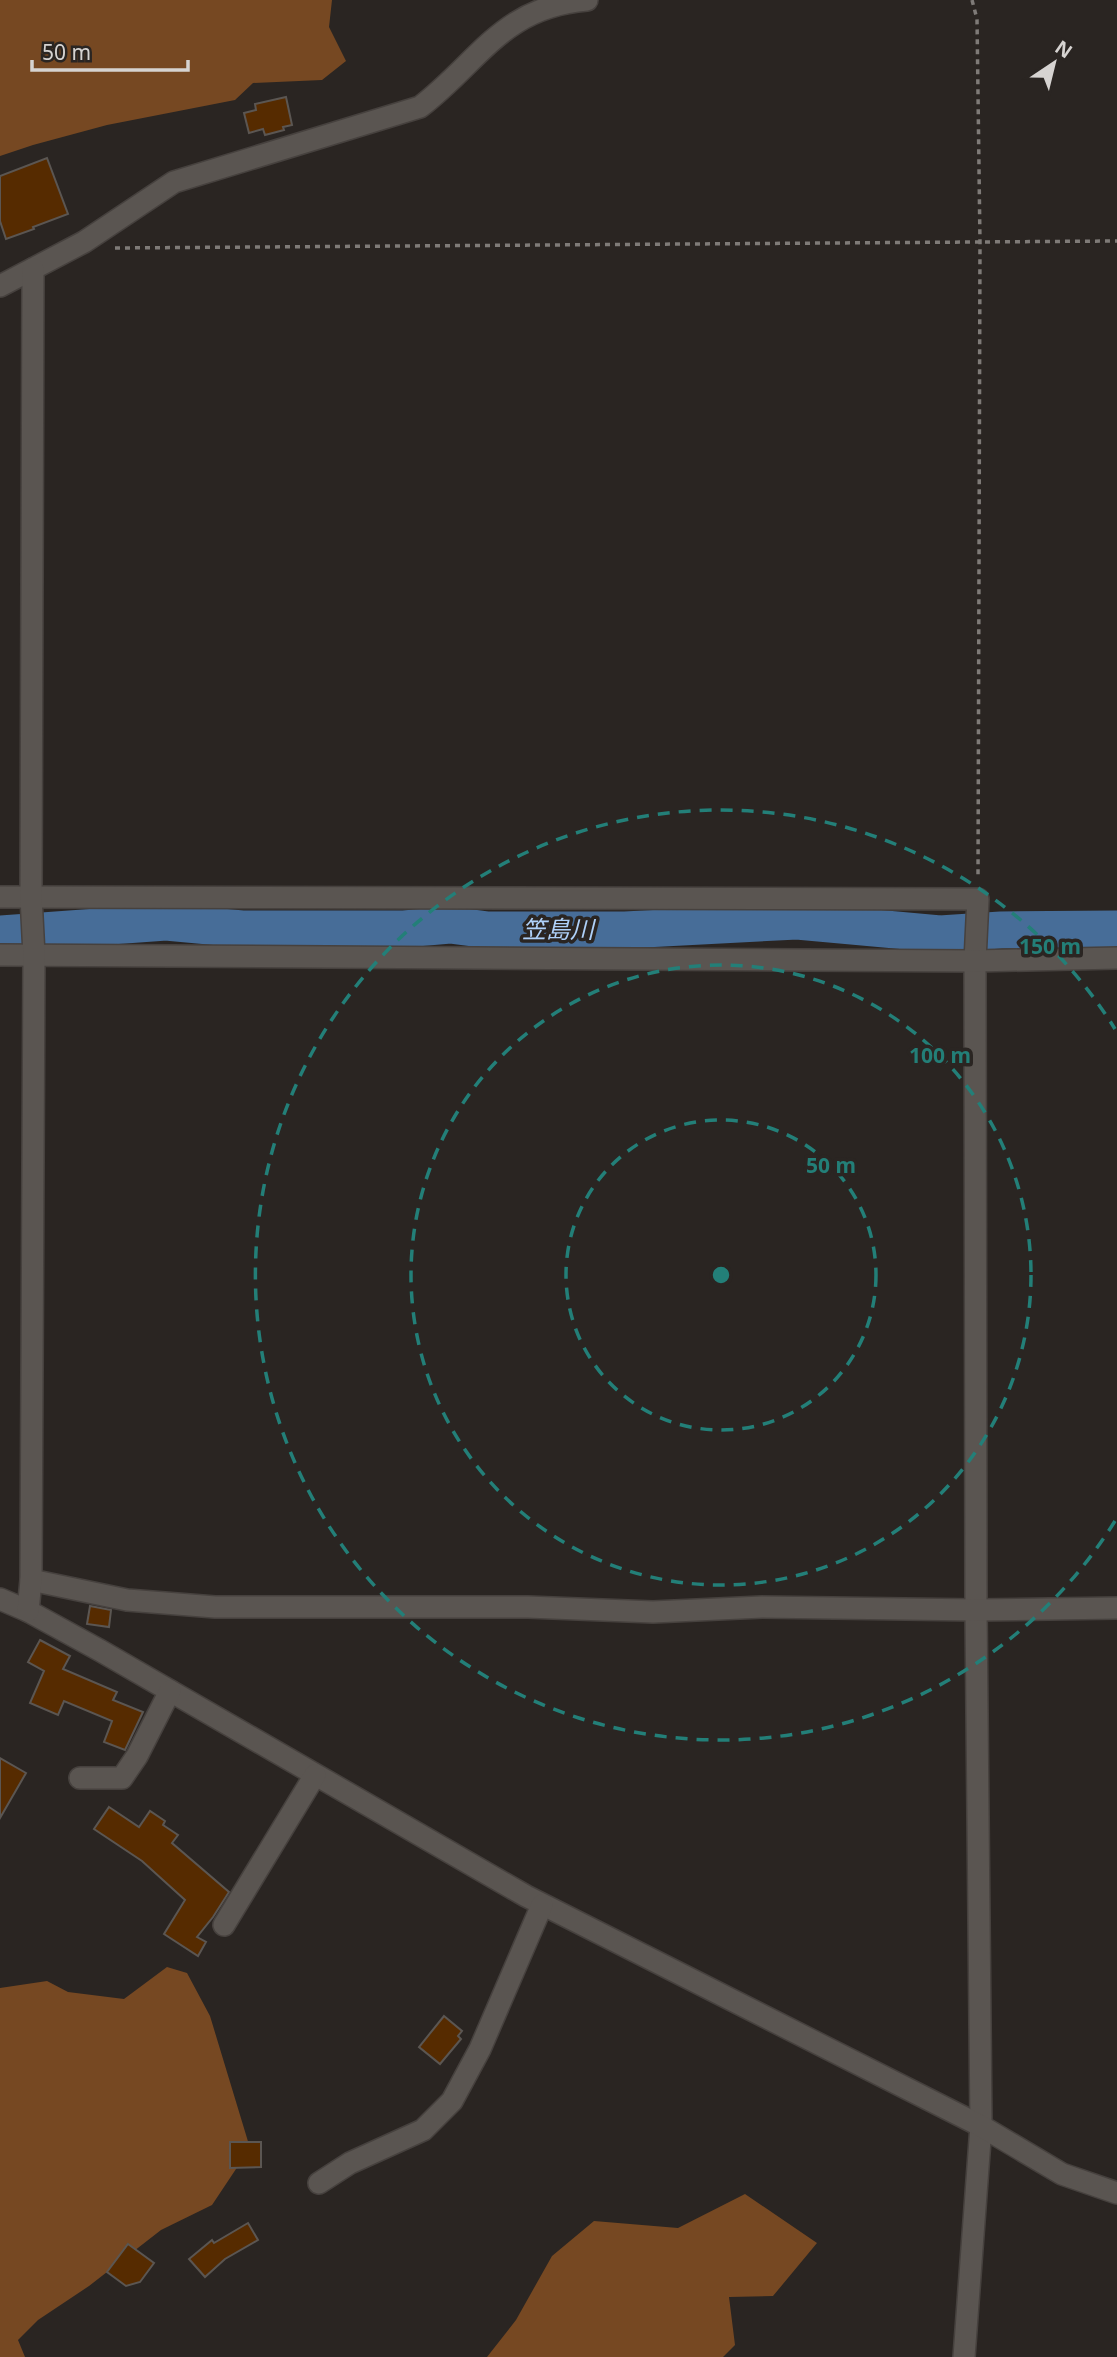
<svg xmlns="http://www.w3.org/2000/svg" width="1117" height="2357" font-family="'Noto Sans','Noto Sans JP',sans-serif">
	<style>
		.forest { fill: #764822 }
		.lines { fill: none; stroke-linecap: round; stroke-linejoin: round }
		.river { stroke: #476d98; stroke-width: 37 }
		.building { fill: #562b00; stroke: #5b5652; stroke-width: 2 }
		.minor-casing { stroke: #46413e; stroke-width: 24 }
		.path { stroke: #7f7b78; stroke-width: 3.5; stroke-dasharray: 5 5; stroke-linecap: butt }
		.minor { stroke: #5a5551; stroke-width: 21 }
		.ring { fill: none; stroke: #237f78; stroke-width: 3.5; stroke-dasharray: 12 9 }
		.labels { text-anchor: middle; stroke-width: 7; stroke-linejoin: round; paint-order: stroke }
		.water-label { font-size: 24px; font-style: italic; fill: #afd1f9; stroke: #2a2522 }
		.centre { fill: #237f78; stroke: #2a2522; stroke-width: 3.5 }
		.ring-label { font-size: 21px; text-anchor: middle; font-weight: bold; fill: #237f78; stroke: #2a2522; stroke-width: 7; stroke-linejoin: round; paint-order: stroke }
	</style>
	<rect width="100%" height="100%" fill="#2a2522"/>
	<g class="forest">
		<path d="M0,0h332l-3,27 17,34 -24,19 -69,3 -18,17 -128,25 -74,20 -33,11z"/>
		<path d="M167,1967l20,6 23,43 40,132 -38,57 -51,25 -72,56 -51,34 -20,20 7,17h-25v-369l47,-7 21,11 56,7z"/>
		<path d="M745,2194l72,49 -44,53 -44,1 6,48 -12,12h-236l29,-37 36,-64 42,-35 84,7z"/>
	</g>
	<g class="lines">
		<path class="river" d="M0,934l166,-12 76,7h162l46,-4 38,5h137l172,-9 143,13 61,-4 116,-1"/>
	</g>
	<g class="building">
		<path d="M286,97l6,28 -9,2 1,3 -19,5 -2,-6 -14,4 -5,-20 12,-3 -1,-6z"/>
		<path d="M47,158l21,56 -35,13 1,2 -28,10 -6,-18v-45z"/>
		<path d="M90,1606l21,4 -2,17 -22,-3z"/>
		<path d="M40,1640l30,16 -7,13 54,23 -4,8 30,12 -18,38 -21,-8 8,-21 -48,-20 -6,14 -28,-12 14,-32 -16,-9z"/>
		<path d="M0,1758l26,15 -26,45z"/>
		<path d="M109,1807l30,20 11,-16 15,10 -2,4 15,10 -6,8 57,49 -16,25 -16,20 9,5 -8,14 -34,-22 21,-34 -43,-39 -48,-32z"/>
		<path d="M444,2016l18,15 -4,5 3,3 -21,25 -21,-17z"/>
		<path d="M230,2142h31v25l-31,1z"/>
		<path d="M248,2223l10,17 -33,19 -20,18 -16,-18 23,-19 2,3z"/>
		<path d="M128,2244l26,19 -14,19 -14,4 -19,-14z"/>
	</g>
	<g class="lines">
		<g class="minor-casing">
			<g id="minor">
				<path d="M0,286l84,-44 90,-60 246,-75c60,-46 82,-100 167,-107"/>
				<path d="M0,897l978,2 -3,62 1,649 5,516 -17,231"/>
				<path d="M0,955l975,6 142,-3"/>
				<path d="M31,1580l96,20 88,7h313l125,5 109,-5 214,3 141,-2"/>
				<path d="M0,1599l28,12 73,40 425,245 455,230 81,48 55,19"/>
				<path d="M28,1611l3,-31 3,-625 -3,-58 2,-628"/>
				<path d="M80,1778h42l15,-22 33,-65"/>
				<path d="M224,1925l91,-150"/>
				<path d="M319,2183l31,-20 73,-33 29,-29 28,-52 62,-144"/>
			</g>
		</g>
		<g class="path">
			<path d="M972,0l5,19 3,224 -2,636"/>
			<path d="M115,248l1002,-7"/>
		</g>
		<use href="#minor" class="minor"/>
	</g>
	<g class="ring">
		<circle cx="721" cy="1275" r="155"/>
		<circle cx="721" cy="1275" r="310"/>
		<path d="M1115 1521A465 465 0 1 1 1115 1029"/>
	</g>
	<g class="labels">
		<g class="water-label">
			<text x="558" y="938">笠島川</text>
		</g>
	</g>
	<circle cx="721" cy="1275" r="10" class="centre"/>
	<g class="ring-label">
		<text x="1050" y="954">150 m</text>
		<text x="940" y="1063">100 m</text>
		<text x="831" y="1173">50 m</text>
	</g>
	<g transform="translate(1054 63) rotate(35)" stroke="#2a2522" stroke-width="5" paint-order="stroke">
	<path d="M0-5L12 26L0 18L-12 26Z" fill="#d6d3d1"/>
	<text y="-10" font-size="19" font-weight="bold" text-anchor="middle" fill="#d6d3d1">N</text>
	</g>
	<path d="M32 60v10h156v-10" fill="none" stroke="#d6d3d1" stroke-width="3.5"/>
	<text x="42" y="60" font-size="21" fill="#d6d3d1" stroke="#2a2522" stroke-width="5" paint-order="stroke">50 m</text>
</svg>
